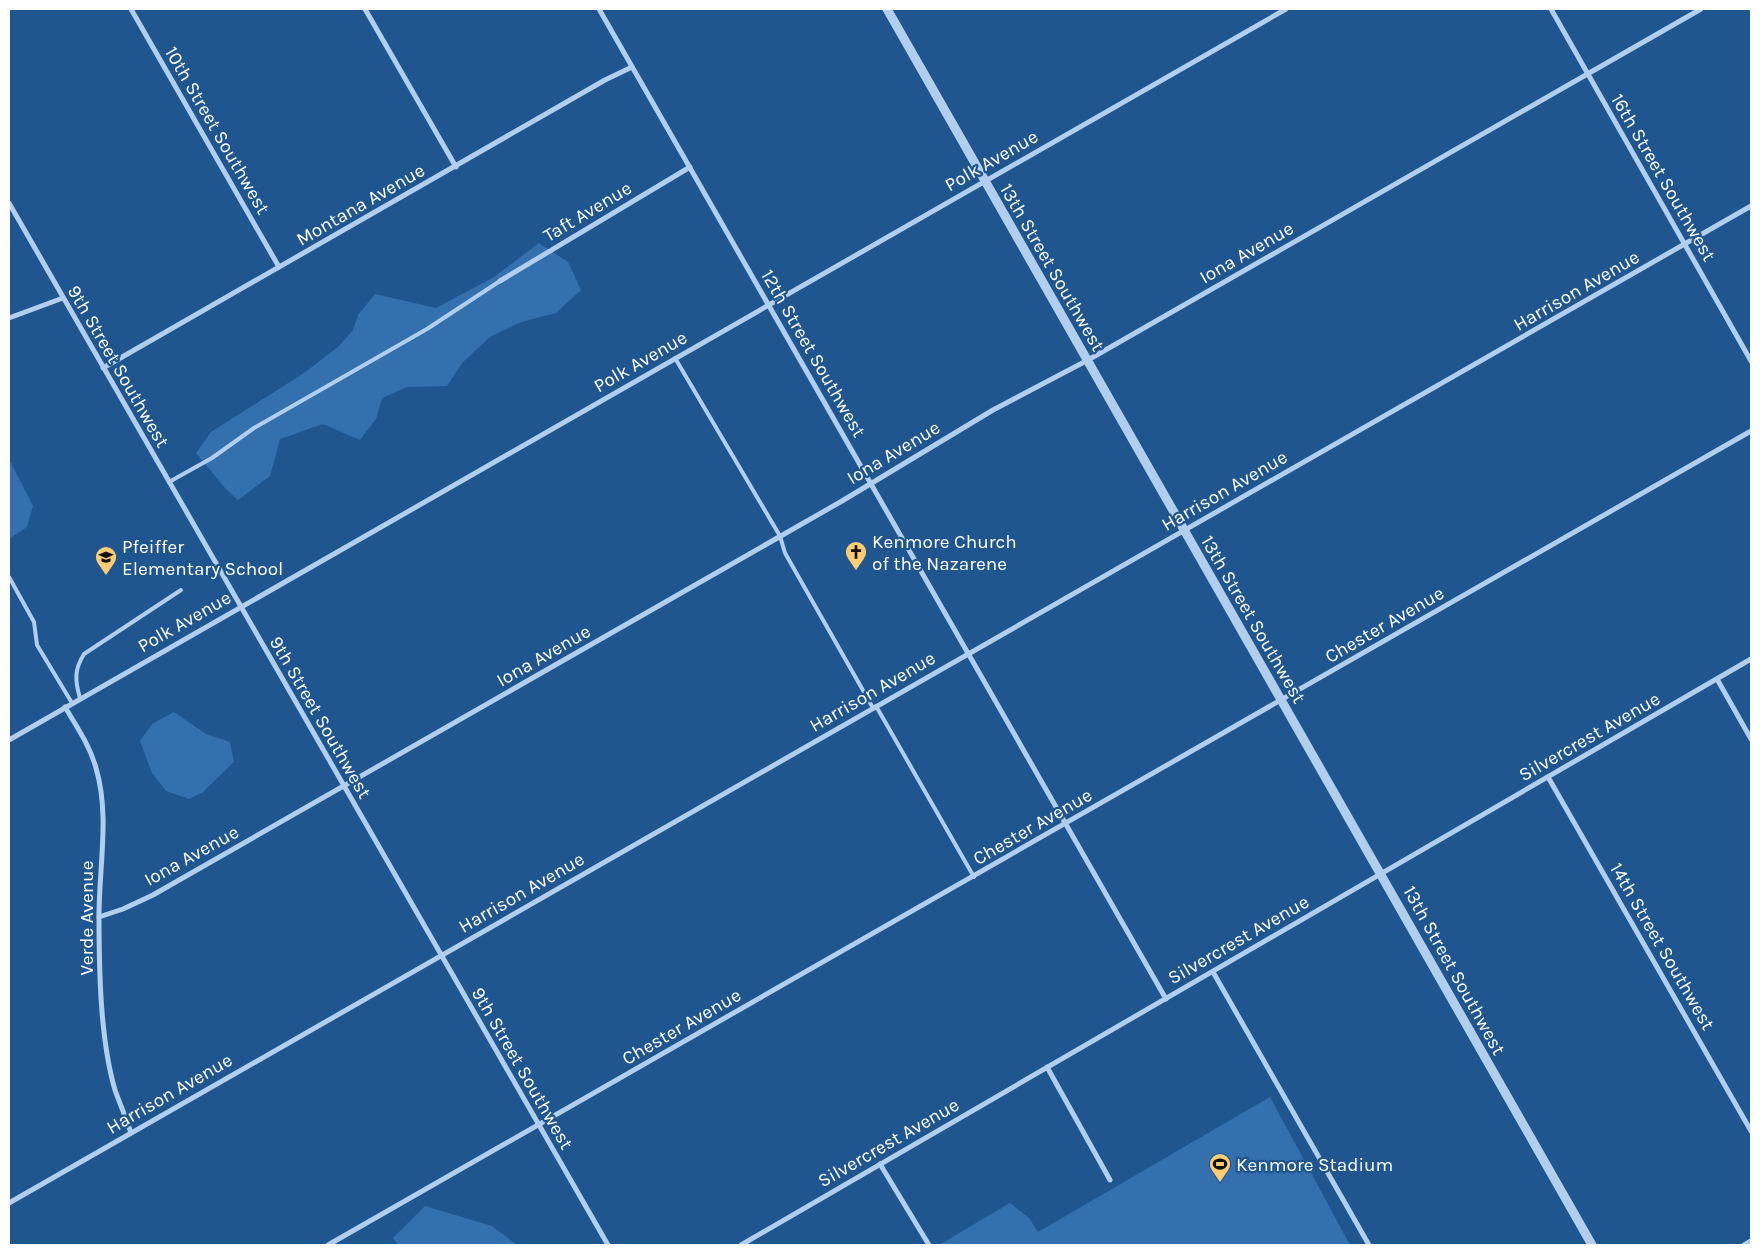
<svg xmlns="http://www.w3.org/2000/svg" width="1760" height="1254" font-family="Karla,sans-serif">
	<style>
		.green { fill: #3470ae }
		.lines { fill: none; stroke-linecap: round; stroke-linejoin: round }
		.service { stroke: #b1ceed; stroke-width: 4 }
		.minor { stroke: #b1ceed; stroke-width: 5 }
		.tertiary { stroke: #b1ceed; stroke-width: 9 }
		.labels { text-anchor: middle; stroke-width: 4.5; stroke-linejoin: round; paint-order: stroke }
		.street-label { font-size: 19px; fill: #fff; stroke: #205690 }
		.poi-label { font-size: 19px; fill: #fff; stroke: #205690; text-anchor: start }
	</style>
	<rect width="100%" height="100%" fill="#205690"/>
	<g class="green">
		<path d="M539,243l29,19 13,28 -25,23 -35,9 -31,15 -27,25 -16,24 -40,1 -25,11 -6,21 -16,21 -37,-16 -43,15 -10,37 -32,24 -13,-12 -29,-35 15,-21 93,-59 34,-26 15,-17 5,-15 17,-21 61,14 58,-31z"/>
		<path d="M9,459l24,47 -6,21 -18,12z"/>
		<path d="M174,712l32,22 24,8 4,20 -31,30 -14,7 -23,-8 -14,-18 -12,-32 12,-17z"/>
		<path d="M1270,1097l80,148h-411l71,-42 19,15 9,14z"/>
		<path d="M425,1206l67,20 25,19h-119l-5,-7z"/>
	</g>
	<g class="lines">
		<g class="service">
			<path d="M675,358l105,178 5,17 88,155"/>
			<path d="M169,482l43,-24 42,-30 173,-99 73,-48"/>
			<path d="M9,577l25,45 3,23 35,58"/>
			<path d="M80,698c-5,-17 -6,-28 4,-44l97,-64"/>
			<path d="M876,706l98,171"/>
		</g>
		<g class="minor">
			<path d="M131,9l148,258"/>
			<path d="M365,9l91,158"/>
			<path d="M599,9l567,990"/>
			<path d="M1551,9l200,352"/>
			<path d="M9,203l599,1042"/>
			<path d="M500,281l190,-114"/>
			<path d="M9,318l54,-20"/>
			<path d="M103,368l502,-288 27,-13"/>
			<path d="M1717,679l34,60"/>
			<path d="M65,707c12,20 25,39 31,61 14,47 3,99 3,148 0,52 1,123 16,174 5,14 11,28 16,43"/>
			<path d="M9,740l1277,-731"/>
			<path d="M1548,777l203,354"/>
			<path d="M99,917l24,-8 30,-14 689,-394 151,-91 95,-50 613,-351"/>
			<path d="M1213,972l156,273"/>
			<path d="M1047,1067l63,113"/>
			<path d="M880,1164l49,81"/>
			<path d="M9,1203l1742,-997"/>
			<path d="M328,1245l1423,-814"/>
			<path d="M741,1245l1010,-586"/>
			<path d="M1744,1245l7,-4"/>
		</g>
		<path class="tertiary" d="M887,9l705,1236"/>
	</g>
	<defs>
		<g id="church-pin" transform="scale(1.125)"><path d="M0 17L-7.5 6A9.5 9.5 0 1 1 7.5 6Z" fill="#facd72" stroke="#205690"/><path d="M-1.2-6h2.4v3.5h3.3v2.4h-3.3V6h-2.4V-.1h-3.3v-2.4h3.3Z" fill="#111"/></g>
		<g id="school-pin" transform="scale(1.125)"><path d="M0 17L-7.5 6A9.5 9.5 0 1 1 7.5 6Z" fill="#facd72" stroke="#205690"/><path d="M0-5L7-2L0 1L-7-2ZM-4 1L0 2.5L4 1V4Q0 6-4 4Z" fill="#111"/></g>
		<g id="stadium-pin" transform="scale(1.125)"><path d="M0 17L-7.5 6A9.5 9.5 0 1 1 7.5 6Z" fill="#facd72" stroke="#205690"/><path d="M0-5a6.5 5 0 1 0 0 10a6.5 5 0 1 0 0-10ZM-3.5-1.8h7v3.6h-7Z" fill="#111"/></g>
	</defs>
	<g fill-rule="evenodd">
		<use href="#church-pin" x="856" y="552"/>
		<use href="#school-pin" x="106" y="557"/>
		<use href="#stadium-pin" x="1220" y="1164"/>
	</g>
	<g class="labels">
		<g class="street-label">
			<text transform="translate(218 130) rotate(60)" y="7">10th Street Southwest</text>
			<text transform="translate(991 160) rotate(-30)" y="7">Polk Avenue</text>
			<text transform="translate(1664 177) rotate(60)" y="7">16th Street Southwest</text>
			<text transform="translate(360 204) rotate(-30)" y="7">Montana Avenue</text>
			<text transform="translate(587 211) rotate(-31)" y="7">Taft Avenue</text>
			<text transform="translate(1246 252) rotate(-30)" y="7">Iona Avenue</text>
			<text transform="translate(1053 267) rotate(60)" y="7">13th Street Southwest</text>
			<text transform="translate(1576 290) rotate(-30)" y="7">Harrison Avenue</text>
			<text transform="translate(814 353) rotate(60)" y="7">12th Street Southwest</text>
			<text transform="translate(640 361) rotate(-30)" y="7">Polk Avenue</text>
			<text transform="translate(119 366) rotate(60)" y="7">9th Street Southwest</text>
			<text transform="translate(893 452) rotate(-31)" y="7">Iona Avenue</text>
			<text transform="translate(1224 490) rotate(-30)" y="7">Harrison Avenue</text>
			<text transform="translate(1254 619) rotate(60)" y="7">13th Street Southwest</text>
			<text transform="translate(184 621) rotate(-30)" y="7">Polk Avenue</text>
			<text transform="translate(1384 624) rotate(-30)" y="7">Chester Avenue</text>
			<text transform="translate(543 655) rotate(-30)" y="7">Iona Avenue</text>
			<text transform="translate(872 691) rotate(-30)" y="7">Harrison Avenue</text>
			<text transform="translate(321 717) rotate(60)" y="7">9th Street Southwest</text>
			<text transform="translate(1589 736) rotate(-30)" y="7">Silvercrest Avenue</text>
			<text transform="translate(1032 826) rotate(-30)" y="7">Chester Avenue</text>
			<text transform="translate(191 855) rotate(-29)" y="7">Iona Avenue</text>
			<text transform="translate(521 892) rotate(-30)" y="7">Harrison Avenue</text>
			<text transform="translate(86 918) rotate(-90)" y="7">Verde Avenue</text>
			<text transform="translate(1238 939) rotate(-30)" y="7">Silvercrest Avenue</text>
			<text transform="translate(1663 946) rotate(60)" y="7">14th Street Southwest</text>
			<text transform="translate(1455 970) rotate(61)" y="7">13th Street Southwest</text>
			<text transform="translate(681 1026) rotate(-30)" y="7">Chester Avenue</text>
			<text transform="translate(523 1068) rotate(60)" y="7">9th Street Southwest</text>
			<text transform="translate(169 1093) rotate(-30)" y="7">Harrison Avenue</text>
			<text transform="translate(888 1142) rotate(-30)" y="7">Silvercrest Avenue</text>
		</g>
		<g class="poi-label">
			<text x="872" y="548">Kenmore Church<tspan x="872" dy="22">of the Nazarene</tspan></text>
			<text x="122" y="553">Pfeiffer<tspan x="122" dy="22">Elementary School</tspan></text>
			<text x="1236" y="1171">Kenmore Stadium</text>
		</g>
	</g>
	<rect width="1760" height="1254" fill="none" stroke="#ffffff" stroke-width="20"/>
</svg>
